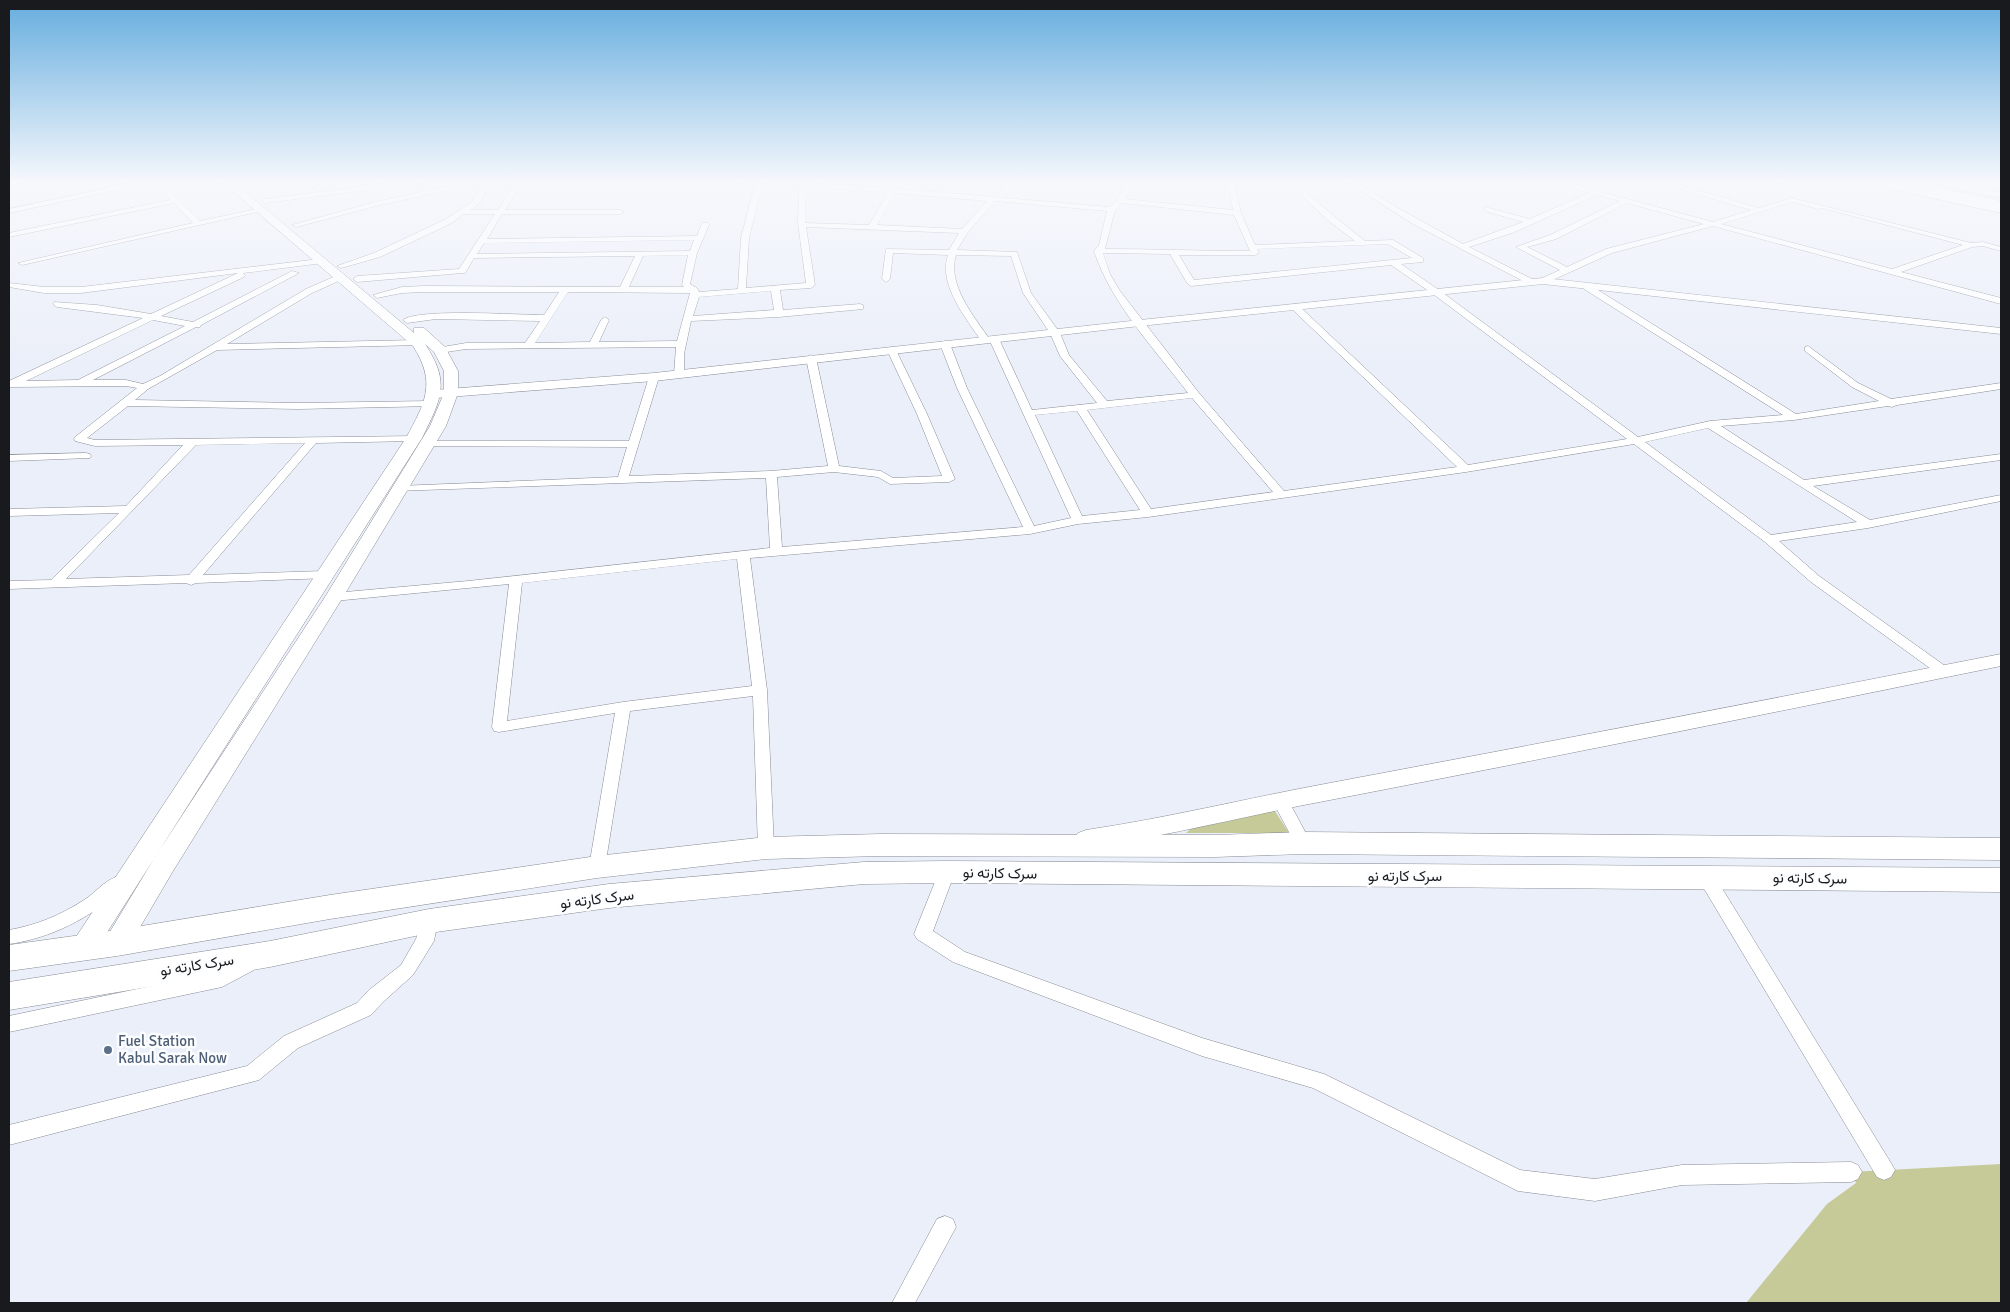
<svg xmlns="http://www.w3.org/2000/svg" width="2010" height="1312" font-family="Signika,Vazirmatn,sans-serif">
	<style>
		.green { fill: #c5ca98 }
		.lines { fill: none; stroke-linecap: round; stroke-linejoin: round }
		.minor-casing { stroke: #888c95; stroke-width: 1 }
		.tertiary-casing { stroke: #888c95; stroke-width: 1 }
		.secondary-casing { stroke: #888c95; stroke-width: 1 }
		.trunk-casing { stroke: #888c95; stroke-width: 1 }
		.minor { fill: #fff; fill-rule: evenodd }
		.tertiary { fill: #fff; fill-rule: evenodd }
		.secondary { fill: #fff; fill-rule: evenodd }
		.trunk { fill: #fff; fill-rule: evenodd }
		.service-dot { fill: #5c6f8a; stroke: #fcfdff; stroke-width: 2 }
		.labels { text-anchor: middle; stroke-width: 5; stroke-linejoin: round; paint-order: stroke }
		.near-street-label { font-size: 15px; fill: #191a1d; stroke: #fcfdff }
		.near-service-label { font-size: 15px; fill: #4e5e75; stroke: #fcfdff; text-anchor: start }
	</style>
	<rect width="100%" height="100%" fill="#ebeff9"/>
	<g class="green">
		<path d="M1273,808l16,25h-103l10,-9z"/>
		<path d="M2001,1164v139h-255l81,-99 29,-21 -5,-11z"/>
	</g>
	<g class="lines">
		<g class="minor-casing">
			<g id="minor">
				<path d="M34,181h14l-39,9v-4z"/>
				<path d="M141,181h19l40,40 62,-13 4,2 -244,55 -4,-2 175,-40 -19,-20 -165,34v-4l161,-33 -16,-18 -145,31v-4z"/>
				<path d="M405,181h20l-3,2 -157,20 -4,-2 4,-2z"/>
				<path d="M473,181h18l-12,23 -9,6h28l18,-29h7l-18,29h115l4,2 -4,2h-118l-15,25 210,-3 5,-13h6l1,2 -12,28 -7,31 7,4 2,4 39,-3 3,-51 14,-54 -18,-1 -3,-2h39l111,7 4,-3 3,3 218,19 8,-7 10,-19h7l-9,18 108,11 -6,-29h7l7,32 14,32 100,-4 -25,-19 -44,-41h7l43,37 29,23 28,-1 30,18v4l-22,2 38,26 199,147 72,-16 73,-6 -199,-126v-4h6l206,129 83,-13 -27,-14 -47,-36v-4l3,-1 50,37 33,16 110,-16v6l-104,16 -5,2 -4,-1 -94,14 -73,6 83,54 197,-26v6l-188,26 57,34 131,-25v6l-133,27 -89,13 40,35 129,92 2,3 -2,3h-10l-127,-92 -46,-40 -131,-98 -168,28 -318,45 -70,7 -48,10 -280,24 17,132 7,158 -2,4 -6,2 -6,-2 -2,-4 -5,-152 -123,15 -25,156 -2,5 -6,2 -6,-2 -2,-5 26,-154 -116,19 -5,-1 -2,-4 17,-143 -175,17 -6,-4 6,-4 134,-12 302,-33 -4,-70 -372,13 -2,-2 6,-3 220,-9 9,-30 -199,-1 -4,-1 -1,-2 1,-2h205l20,-64 5,-3 5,3 -30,99 142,-5 57,-5 -22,-108 5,-3 5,3 23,108 42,5 12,7 49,-2 -25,-62 -30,-64 5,-3 3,1 32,66 28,65 -6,3 -59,2 -12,-7 -44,-5 -57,5 5,70 241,-20 -66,-139 -17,-44 2,-2 3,-1 5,3 17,44 67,138 37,-8 -82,-179 5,-3 5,3 33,71 65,-7 -37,-47 -10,-23 -27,-40 -12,-37 -55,-1c-9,30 18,61 34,85l-5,3 -3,-1c-16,-24 -44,-57 -34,-87l-55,-2 -3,26 -4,3 -4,-3 4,-30 63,1 10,-17 -153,-6 9,58 -4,3 -31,2 3,20 77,-6 3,1v4l-84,8 -88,4 -7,33v20l-5,3 -5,-3 2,-27 -210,2 -26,4 -3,-1v-4l29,-5h59l15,-22 -104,-2 -29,4 -4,-3c15,-12 116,-5 141,-5l15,-23h-135l-22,1 -25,5 -4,-3 29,-8 22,-1 196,1 15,-31 -161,2 -9,15h-3l-105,9 -4,-3 4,-3 102,-7 36,-55h-32l-11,9 -72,34 -39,11 -4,-2 37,-13 72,-34 27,-18 10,-18 -103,22 -84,22 -4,-2 87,-24zM762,185l37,2 -1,36 8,60 -60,5 3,-50zM806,187l79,5 3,2 -19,31 -64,-2zM895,193l92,8 -25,28 -85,-4zM995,201l112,10 -8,34 -5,6c18,54 60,97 94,142l-81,8 -38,-46 -9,-22 -29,-40 -14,-41 -60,-2 11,-18zM1122,203l112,12 16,36c-49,0 -97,-2 -145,-2l10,-39zM694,240l-4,11 -213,3 7,-11zM1388,244l24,14 -218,22 -15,-25h76l4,-2 -2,-4zM1103,253l67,1 17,29 4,3 200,-21 42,29 194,145 -159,26 -170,-160 -3,-1 -4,3 1,2 165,158 -173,24 -85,-98 -79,-102 -10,-17zM688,255l-6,30 2,2h-55l14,-31zM771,291l3,19 -81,6 6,-19zM568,292l122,1 -13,48 -78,1 10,-22 -4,-3 -4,3 -11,22 -55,1zM1192,398l81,94 -122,17 -64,-99zM1077,411l63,99 -58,6 -47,-101zM1708,428l149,94 -86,13 -126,-93zM737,559l15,127 -129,16 -116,19 15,-138z"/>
				<path d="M1007,181h7l-9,16h-6l-1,-2z"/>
				<path d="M1071,181h7l-4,6 -6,-1z"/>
				<path d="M1346,181h8l42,26 67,37 60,-22 -38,-11v-4l45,12 59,-26 -40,-12h11l153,41 38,-12 -68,-20v-4l76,22 33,-10 179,45 12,-1 18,5v4l-18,-5 -11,1 -71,25 100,26v6l-288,-78 -101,27 -66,30h-6v-4l20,-9 -44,-23 34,-12 70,-34 -23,-6 -85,38 -43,14 65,33 1,2 -4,3 -118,-61zM1792,202l26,7 4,-1 141,37 -71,24 -171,-45zM1627,203l77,21 -98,25 -39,18 -40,-20 29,-8z"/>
				<path d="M320,259h3v4l-80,10 2,2 -1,2 -83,39 32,6 99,-51 7,2 -98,52 -1,2h-4l-103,53h33l17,4 17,-8 146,-87 32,-14 3,1v4l-29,13 -85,51 191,-4 3,1v4l-204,5 -69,39 -13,11 164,3 132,-2 4,1v4l-136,3 -171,-3 -41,32 8,2 323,-4 1,2 -1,2 -4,1 -98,2 -113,132 121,-4 4,1 2,3 -2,3 -132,5 -5,2 -5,-2 -177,6v-8l42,-1 68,-67 -110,3v-7l117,-3 57,-61 -88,1 -20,-5 -1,-2 1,-2 62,-49 -11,-2 -117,1v-6l134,-63 -86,-11 -4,-3 1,-2 43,3 54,9 87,-41 -157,20h-37l-35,-6v-4l35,4h37zM153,320l32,6 -107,54 -52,1zM305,443l-116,132 -123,4 130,-134z"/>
				<path d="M86,453l4,1 1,2 -1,2 -81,3v-6z"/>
				<path d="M1281,796l6,2 22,41 2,4 -2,4 -6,2 -6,-2 -24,-45 2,-4z"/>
				<path d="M947,865l6,2 2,5 -22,59 32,21 237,86 122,36 196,96 75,9 87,-14 169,-3 7,3 4,7 -4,7 -7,3 -169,3 -87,16 -77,-10 -205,-103 -111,-32 -249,-94 -36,-23 -3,-5 25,-62 2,-5z"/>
				<path d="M1706,870l6,2 179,291 4,7 -4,7 -7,3 -7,-3 -177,-295 -2,-5 2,-5z"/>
				<path d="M116,877l6,2 2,5 -2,5c-32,29 -70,49 -113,55v-14c28,-5 52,-15 75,-30 11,-7 20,-19 32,-23z"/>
				<path d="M429,914l6,2 3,5 -4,20 -21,34 -30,27 -12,13 -73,33 -39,32 -250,65v-20l238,-59 37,-30 73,-33 12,-13 32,-25 15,-26 7,-23z"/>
				<path d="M248,957l6,3 3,5 -3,5 -32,17 -213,45v-16l209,-44z"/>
				<path d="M945,1216l8,3 3,8 -41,76h-23l45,-84z"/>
			</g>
		</g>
		<g class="tertiary-casing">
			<g id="tertiary">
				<path d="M1864,181h17l120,26v6l-133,-29z"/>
				<path d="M1930,181h17l54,11v6l-67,-14z"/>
				<path d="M1543,278l458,50v6l-458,-50 -403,42 -486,55 -219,17 -6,-4 6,-4 219,-17 486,-53z"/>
			</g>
		</g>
		<g class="secondary-casing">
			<g id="secondary">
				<path d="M221,181h11l182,152v-5h10l21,19 13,24v22l-12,33 -103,171 -170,274 -47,80 -9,3 -9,-3 -4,-8 4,-8 47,-78 170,-260 105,-171 14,-33v-22l-10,-19 -9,-8c26,39 16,55 -3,94l-330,518 -9,3 -9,-3 -4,-8 4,-8 332,-502c19,-35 31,-55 7,-92z"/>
				<path d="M2001,654v12c-224,46 -447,91 -671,134 -82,15 -161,36 -244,48l-8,-3 -4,-6 4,-6 8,-3c82,-12 162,-32 244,-47 224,-42 447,-85 671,-129z"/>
			</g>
		</g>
		<g class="trunk-casing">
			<g id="trunk">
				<path d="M1886,181h23l92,20v8l-109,-24z"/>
				<path d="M1303,832l698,6v22l-698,-6 -88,3 -334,-1 -115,3 -169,19 -267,41 -213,37 -108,15v-26l108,-15 213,-35 267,-39 169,-19 115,-3 334,1z"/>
				<path d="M947,861l1054,7v24l-1054,-9 -83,1 -255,24 -180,25 -159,34 -261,43v-28l261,-41 159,-32 180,-25 255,-22z"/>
			</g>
		</g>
		<use href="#minor" class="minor"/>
		<use href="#tertiary" class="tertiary"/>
		<use href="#secondary" class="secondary"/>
		<use href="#trunk" class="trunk"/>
	</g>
	<linearGradient id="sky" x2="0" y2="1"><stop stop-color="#66adde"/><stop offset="0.5" stop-color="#f6f8fc"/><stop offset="1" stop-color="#f6f8fc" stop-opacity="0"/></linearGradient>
	<rect width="2010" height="365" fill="url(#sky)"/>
	<circle class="service-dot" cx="108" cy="1050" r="5"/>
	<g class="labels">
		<g class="near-street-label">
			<text transform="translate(1000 873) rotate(1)" y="5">سرک کارته نو</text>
			<text x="1405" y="881">سرک کارته نو</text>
			<text transform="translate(1810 878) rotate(1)" y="5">سرک کارته نو</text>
			<text transform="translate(597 899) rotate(-7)" y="5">سرک کارته نو</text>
			<text transform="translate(197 965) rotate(-9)" y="5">سرک کارته نو</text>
		</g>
		<g class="near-service-label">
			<text x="118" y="1046">Fuel Station<tspan x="118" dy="17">Kabul Sarak Now</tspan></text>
		</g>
	</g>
	<rect width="2010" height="1312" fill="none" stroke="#191a1d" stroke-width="20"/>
</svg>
